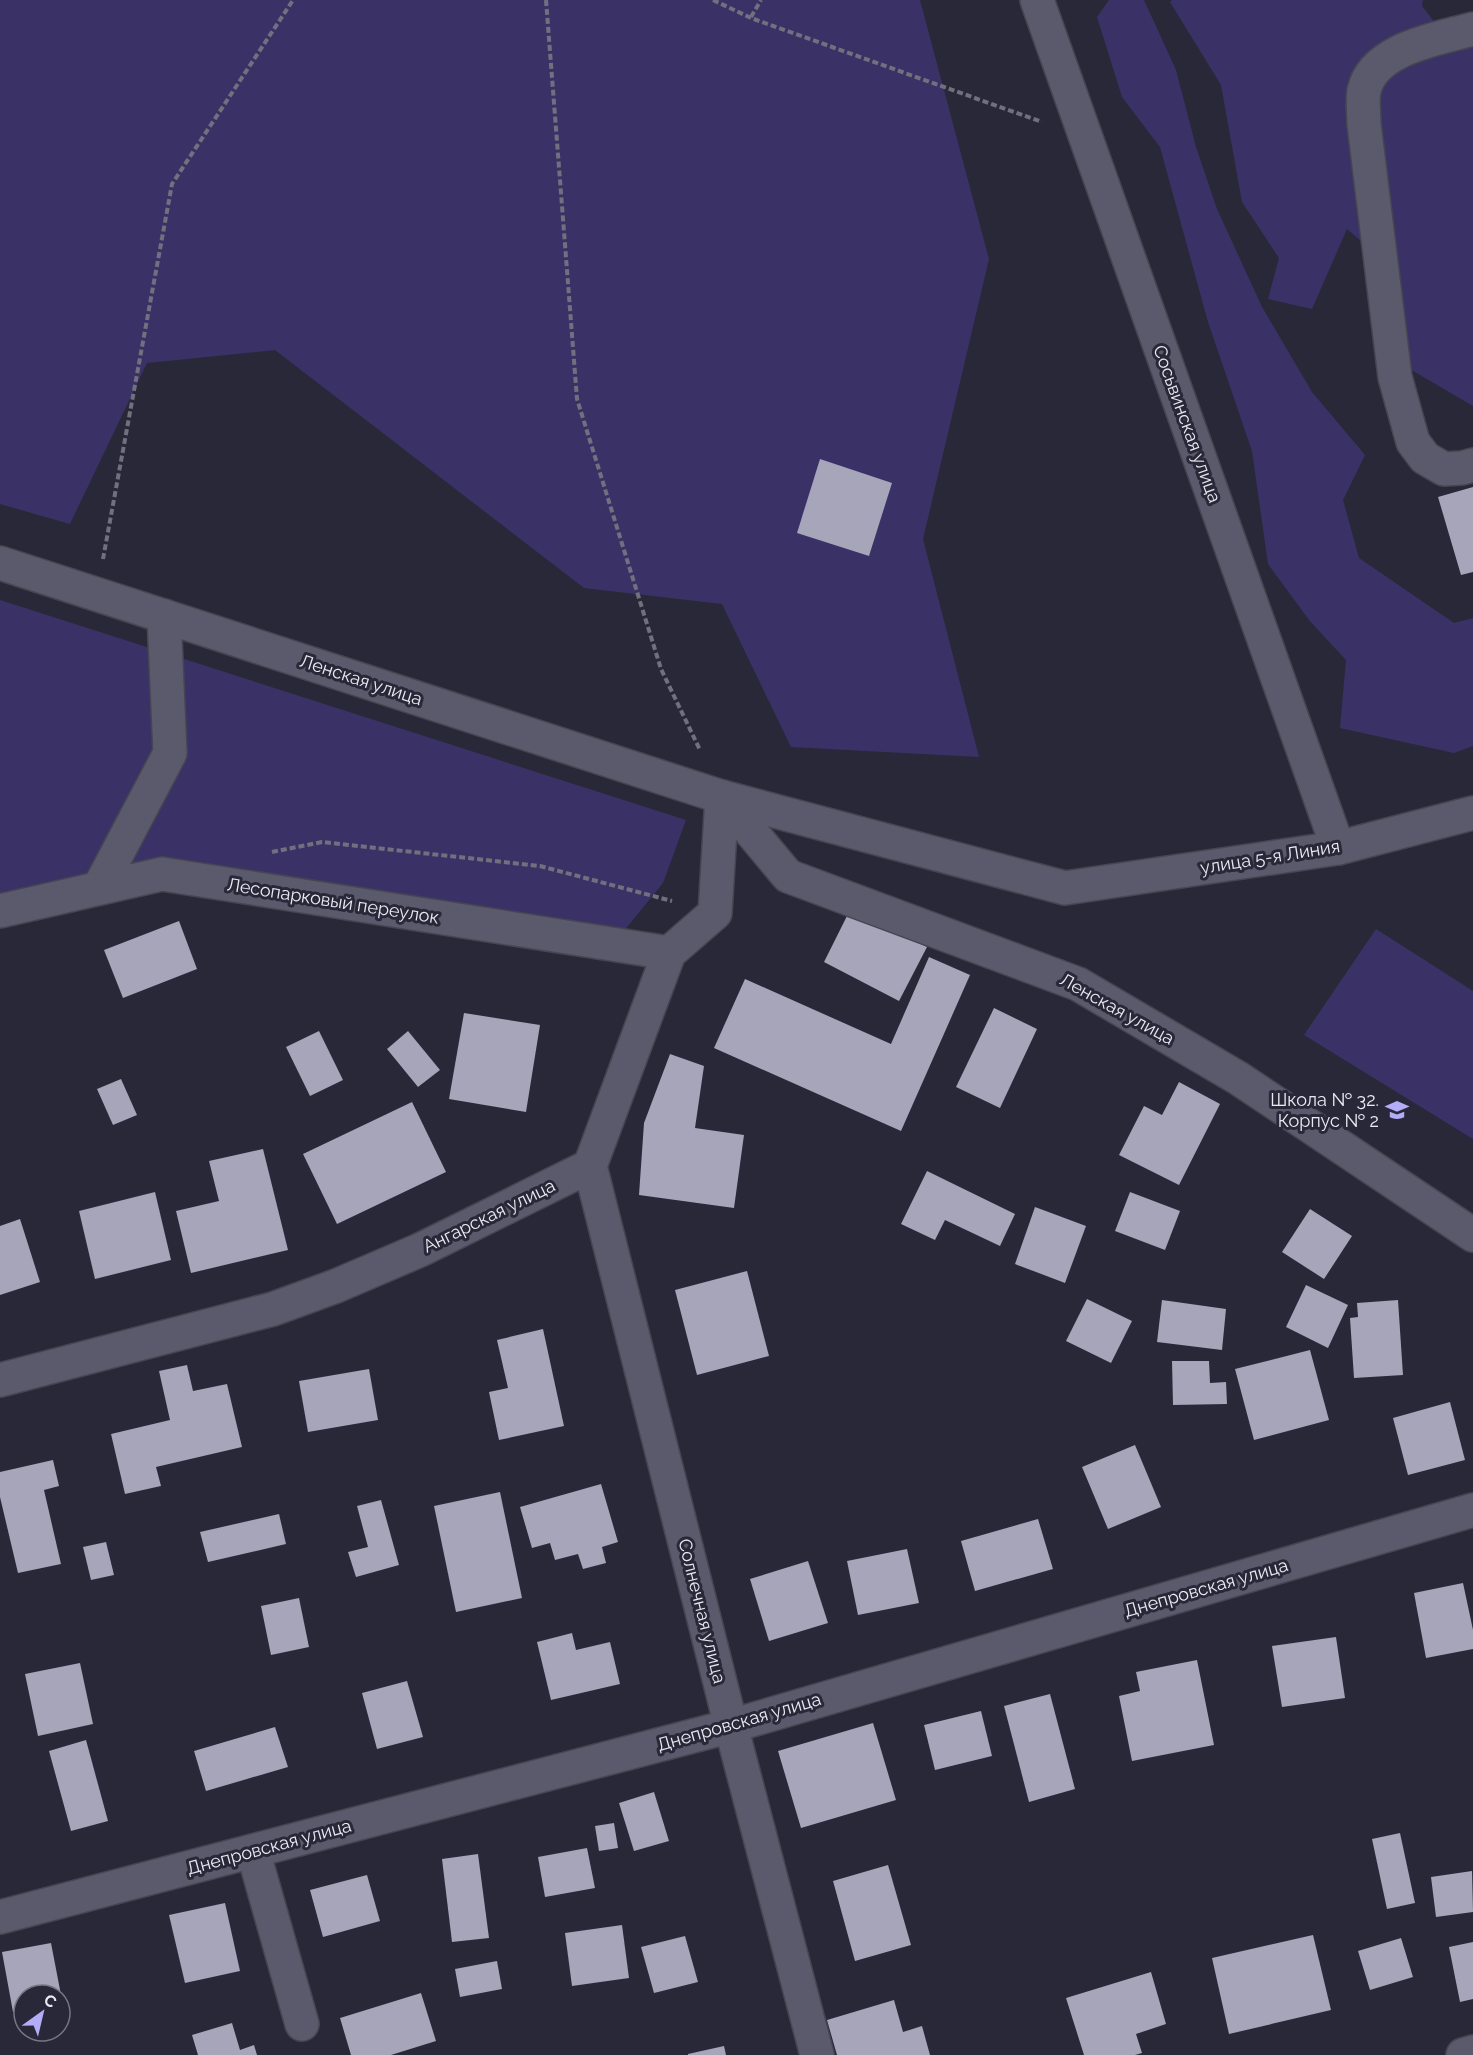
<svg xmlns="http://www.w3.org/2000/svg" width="1473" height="2055" font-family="Raleway,sans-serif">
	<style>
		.green { fill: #3a3267 }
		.building { fill: #a6a5b9 }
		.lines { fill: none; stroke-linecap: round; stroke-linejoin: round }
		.minor-casing { stroke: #464552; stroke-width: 36 }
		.path { stroke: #71707e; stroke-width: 4; stroke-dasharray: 6 3; stroke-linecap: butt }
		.minor { stroke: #5b5a6c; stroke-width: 33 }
		.labels { text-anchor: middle; stroke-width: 6; stroke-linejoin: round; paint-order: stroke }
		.street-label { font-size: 18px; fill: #eaeaf4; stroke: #292838 }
		.poi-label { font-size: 18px; fill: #eaeaf4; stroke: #292838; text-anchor: end }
	</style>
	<rect width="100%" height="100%" fill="#292838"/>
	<g class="green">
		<path d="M0,0h920l69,259 -66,280 56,218 -188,-10 -69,-143 -138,-16 -309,-238 -128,13 -77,161 -70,-20z"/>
		<path d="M1109,0h35l32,70 20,77 21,62 45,98 50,85 53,63 -22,45 16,58 95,65 19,-5v128l-19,7 -114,-25 6,-68 -37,-40 -41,-56 -16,-113 -44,-129 -48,-175 -38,-50 -25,-80z"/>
		<path d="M1172,0h251l-1,6 27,35 24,-2v367l-82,-48 1,-90 -45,-39 -35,80 -44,-10 11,-41 -37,-56 -21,-117 -51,-83z"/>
		<path d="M0,600l686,220 -23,63 -40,49 -477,-68 -146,30z"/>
		<path d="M1376,929l97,62v148l-169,-104z"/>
	</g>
	<g class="building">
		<path d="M820,459l72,24 -23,73 -72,-23z"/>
		<path d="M1473,487v85l-12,3 -23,-78z"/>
		<path d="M851,908l76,39 -28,54 -75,-39z"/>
		<path d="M179,921l18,48 -74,29 -19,-48z"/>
		<path d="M929,957l41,18 -69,156 -187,-83 31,-69 146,65z"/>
		<path d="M994,1008l43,21 -37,79 -44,-21z"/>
		<path d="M464,1013l76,12 -14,87 -77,-13z"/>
		<path d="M319,1031l24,49 -33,16 -24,-49z"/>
		<path d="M408,1031l32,39 -22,17 -31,-38z"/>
		<path d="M670,1054l34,12 -9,62 49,7 -10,73 -95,-13 5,-72z"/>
		<path d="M121,1079l16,36 -24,10 -16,-36z"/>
		<path d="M1179,1082l41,22 -41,81 -60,-30 25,-49 18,9z"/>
		<path d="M412,1102l34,70 -109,52 -34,-70z"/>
		<path d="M263,1149l25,101 -97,23 -15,-62 43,-10 -10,-40z"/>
		<path d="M927,1171l88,43 -15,32 -55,-26 -10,20 -34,-16z"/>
		<path d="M155,1192l16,68 -76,19 -16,-68z"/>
		<path d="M1130,1192l50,19 -15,39 -50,-19z"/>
		<path d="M1035,1207l51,19 -21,57 -50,-19z"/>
		<path d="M1310,1209l42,27 -28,43 -42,-27z"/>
		<path d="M20,1219l20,63 -40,13v-69z"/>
		<path d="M747,1271l22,85 -72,19 -22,-85z"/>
		<path d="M1306,1285l42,20 -20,43 -42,-21z"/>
		<path d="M1087,1299l45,22 -21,42 -45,-22z"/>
		<path d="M1162,1300l64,9 -4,41 -65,-8z"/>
		<path d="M1398,1300l5,75 -49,3 -4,-60 8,-1 -1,-14z"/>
		<path d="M543,1329l21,97 -65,14 -10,-48 19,-4 -11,-48z"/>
		<path d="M1310,1350l19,70 -75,20 -19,-71z"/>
		<path d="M1172,1361h37l1,22 16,-1 1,22 -54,1z"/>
		<path d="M187,1365l6,26 34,-7 15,63 -86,20 5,19 -36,8 -14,-60 59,-14 -11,-49z"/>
		<path d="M369,1369l9,51 -70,12 -9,-51z"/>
		<path d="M1450,1402l15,58 -57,15 -15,-57z"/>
		<path d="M1135,1445l26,62 -53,22 -26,-62z"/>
		<path d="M53,1460l6,26 -15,4 17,74 -43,9 -18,-76v-25z"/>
		<path d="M601,1484l17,58 -16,5 4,16 -23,6 -5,-15 -23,6 -5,-17 -18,5 -12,-41z"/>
		<path d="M500,1492l22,106 -66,14 -22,-106z"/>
		<path d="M381,1500l18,65 -43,12 -8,-25 20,-5 -11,-41z"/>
		<path d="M279,1514l7,30 -78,18 -8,-30z"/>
		<path d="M1038,1519l15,50 -78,22 -14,-50z"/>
		<path d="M106,1542l8,33 -23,5 -8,-33z"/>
		<path d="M907,1549l12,54 -61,12 -11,-54z"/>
		<path d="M808,1561l20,62 -59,18 -19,-62z"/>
		<path d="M1463,1583l10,47v19l-47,9 -12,-65z"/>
		<path d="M299,1598l10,49 -38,8 -10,-49z"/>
		<path d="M572,1633l4,17 34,-8 10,42 -69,16 -14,-58z"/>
		<path d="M1336,1637l9,61 -63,9 -10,-61z"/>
		<path d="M1197,1660l17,85 -82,16 -13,-65 21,-5 -4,-19z"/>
		<path d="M80,1663l13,61 -55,12 -13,-62z"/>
		<path d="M407,1681l16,56 -46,12 -15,-56z"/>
		<path d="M1050,1694l25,95 -46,13 -25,-96z"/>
		<path d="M981,1711l11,45 -57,14 -11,-45z"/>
		<path d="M873,1723l23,77 -95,28 -23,-77z"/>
		<path d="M275,1727l13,40 -82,24 -12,-40z"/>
		<path d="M86,1740l22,81 -37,10 -22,-80z"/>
		<path d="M654,1792l15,49 -35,10 -15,-48z"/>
		<path d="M614,1823l4,25 -19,3 -4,-25z"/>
		<path d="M1400,1833l15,70 -28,6 -15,-70z"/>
		<path d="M587,1848l8,40 -50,9 -7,-40z"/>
		<path d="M478,1854l11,84 -37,4 -10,-83z"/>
		<path d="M888,1865l23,80 -56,16 -22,-80z"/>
		<path d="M1472,1871l1,41 -37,5 -5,-40z"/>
		<path d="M367,1875l13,46 -57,16 -13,-47z"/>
		<path d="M225,1903l15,68 -55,12 -16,-68z"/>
		<path d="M622,1925l7,53 -57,8 -7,-53z"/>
		<path d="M1313,1935l18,75 -102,24 -17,-76z"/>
		<path d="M685,1936l13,46 -44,11 -13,-46z"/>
		<path d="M1401,1938l12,39 -43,13 -12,-39z"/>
		<path d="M1473,1942v57l-13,3 -11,-55z"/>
		<path d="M51,1943l10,52h-37v15l-11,2 -11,-60z"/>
		<path d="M497,1961l5,28 -42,8 -5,-28z"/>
		<path d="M1151,1972l15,52 -30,10 6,19 -7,2h-51l-18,-57z"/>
		<path d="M421,1993l15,48 -45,14h-40l-11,-37z"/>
		<path d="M894,2000l9,32 19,-6 8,29h-93l-10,-35z"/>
		<path d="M232,2023l8,27 14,-5 3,10h-59l-6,-20z"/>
		<path d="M724,2046l2,9h-38v-1z"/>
	</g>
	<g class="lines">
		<g class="minor-casing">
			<g id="minor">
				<path d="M1037,0l301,848"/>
				<path d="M1473,29c-35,10 -100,19 -109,62 -2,10 0,23 0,33l31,253 18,65 12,16 19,11 18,-1 11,-3"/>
				<path d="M0,563l722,234 343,91 273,-40 135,-35"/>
				<path d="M722,797l66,79 290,108 160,94 235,157"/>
				<path d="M99,888l71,-135 -6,-137"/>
				<path d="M0,911l162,-37 507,79"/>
				<path d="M590,1166l141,560 86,329"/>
				<path d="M0,1380l273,-71 63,-23 84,-36 170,-84 79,-213 46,-40 7,-116"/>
				<path d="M253,1851l49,173"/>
				<path d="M0,1917l731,-191 742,-216"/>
				<path d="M1463,2055l10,-3"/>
			</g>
		</g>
		<g class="path">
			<path d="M546,0l31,399 84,270 39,81"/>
			<path d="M713,0l38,18 291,104"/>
			<path d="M751,17l10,-17"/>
			<path d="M103,559l69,-375 121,-184"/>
			<path d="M272,852l50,-10 218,24 132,35"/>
		</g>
		<use href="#minor" class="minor"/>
	</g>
	<defs>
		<g id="school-bare" transform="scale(1.8)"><path d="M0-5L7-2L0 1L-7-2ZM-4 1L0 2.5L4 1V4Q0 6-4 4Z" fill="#b3acf9" stroke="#292838" stroke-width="2.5" paint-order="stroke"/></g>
	</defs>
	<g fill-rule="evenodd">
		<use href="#school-bare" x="1397" y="1110"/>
	</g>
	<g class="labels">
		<g class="street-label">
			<text transform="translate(1187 424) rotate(70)" y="6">Сосьвинская улица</text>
			<text transform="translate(361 680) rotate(18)" y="6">Ленская улица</text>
			<text transform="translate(1270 857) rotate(-9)" y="6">улица 5-я Линия</text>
			<text transform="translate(333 901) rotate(9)" y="6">Лесопарковый переулок</text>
			<text transform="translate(1117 1009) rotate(29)" y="6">Ленская улица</text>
			<text transform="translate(489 1216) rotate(-26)" y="6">Ангарская улица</text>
			<text transform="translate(1206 1588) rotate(-16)" y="6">Днепровская улица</text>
			<text transform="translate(702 1611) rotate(76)" y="6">Солнечная улица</text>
			<text transform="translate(739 1722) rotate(-16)" y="6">Днепровская улица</text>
			<text transform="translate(269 1847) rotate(-15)" y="6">Днепровская улица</text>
		</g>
		<g class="poi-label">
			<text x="1379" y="1106">Школа № 32.<tspan x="1379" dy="21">Корпус № 2</tspan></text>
		</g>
	</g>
	<g transform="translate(42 2013) rotate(34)"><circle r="28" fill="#292838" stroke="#767683" stroke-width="1.5"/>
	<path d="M0-4.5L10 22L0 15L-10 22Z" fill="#b3acf9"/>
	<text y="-9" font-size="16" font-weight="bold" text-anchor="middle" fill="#eaeaf4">С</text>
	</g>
</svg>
